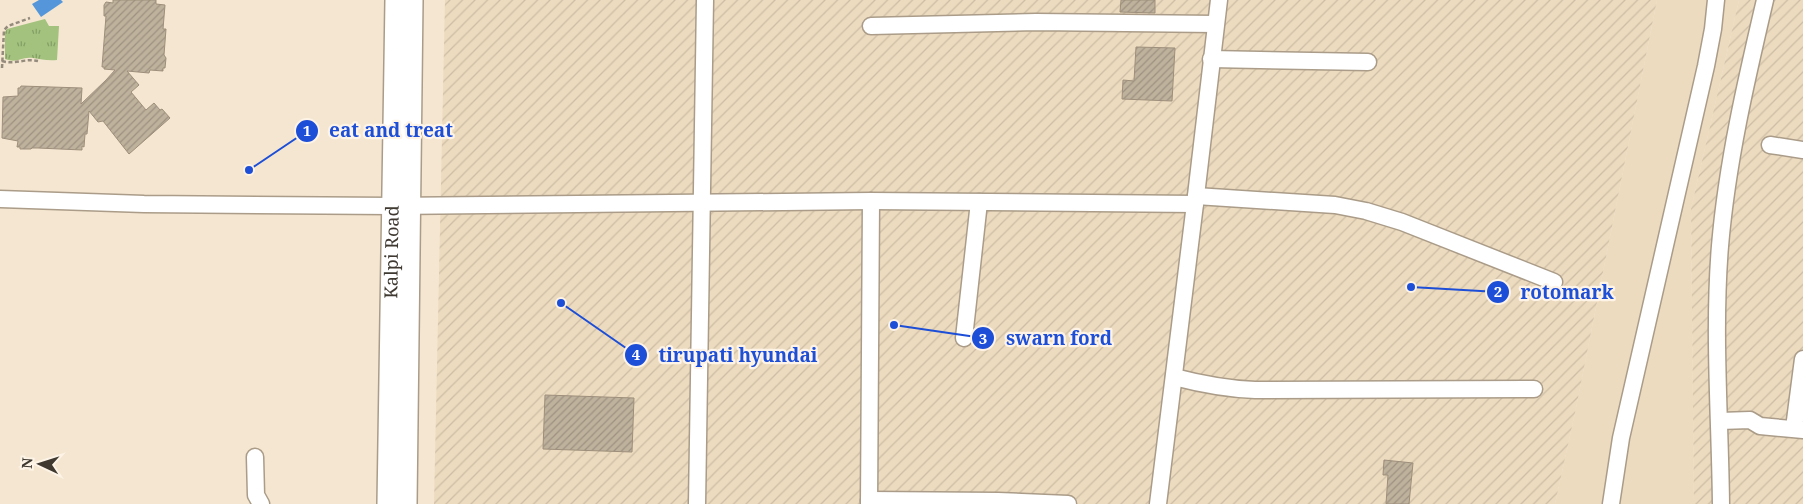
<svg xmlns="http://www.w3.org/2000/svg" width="1803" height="504" font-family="'Noto Serif',serif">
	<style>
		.built { fill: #eddbbf }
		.industrial { fill: url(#industrial-furrows) }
		.grass { fill: url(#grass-tufts) }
		.water { fill: #5596db }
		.building { fill: url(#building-hatch); stroke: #9d8f7b }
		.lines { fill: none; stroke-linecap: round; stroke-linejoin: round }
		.minor-casing { stroke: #aa9c88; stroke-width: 19 }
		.major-casing { stroke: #aa9c88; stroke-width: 24 }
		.path { stroke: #958b7d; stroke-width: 2.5; stroke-dasharray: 4 2.5; stroke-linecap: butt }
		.minor { stroke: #fff; stroke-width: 16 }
		.major { stroke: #fff; stroke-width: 21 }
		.labels { text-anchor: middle; stroke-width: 4.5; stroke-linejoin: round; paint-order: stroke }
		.street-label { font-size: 18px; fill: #3e3830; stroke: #fdf4e7 }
		.leader { fill: none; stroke: #1d4ed8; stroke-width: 2 }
		.callout-dot { fill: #1d4ed8; stroke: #fdf4e7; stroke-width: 2 }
		.mark-label { font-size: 15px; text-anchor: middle; font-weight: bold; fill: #fff }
		.callout-label { font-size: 19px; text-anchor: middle; font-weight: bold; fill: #1d4ed8; stroke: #fdf4e7; stroke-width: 4.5; stroke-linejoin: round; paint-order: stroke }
	</style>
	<defs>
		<pattern id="industrial-furrows" width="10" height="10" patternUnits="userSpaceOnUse" patternTransform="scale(1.25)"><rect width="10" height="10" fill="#eddbbf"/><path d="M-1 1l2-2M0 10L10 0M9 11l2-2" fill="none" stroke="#ccbda4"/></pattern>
		<pattern id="grass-tufts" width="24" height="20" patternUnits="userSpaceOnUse" patternTransform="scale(1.25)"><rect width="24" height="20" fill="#a2c27d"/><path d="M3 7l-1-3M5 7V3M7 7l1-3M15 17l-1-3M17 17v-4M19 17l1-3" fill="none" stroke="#859f67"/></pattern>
		<pattern id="building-hatch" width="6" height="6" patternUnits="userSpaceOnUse" patternTransform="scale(1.25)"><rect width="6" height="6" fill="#bfb29d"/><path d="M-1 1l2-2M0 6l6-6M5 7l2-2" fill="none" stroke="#9d9280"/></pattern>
	</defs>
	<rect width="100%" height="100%" fill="#f4e6d0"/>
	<path class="built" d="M1657,0h82l-48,209 3,295h-139l21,-96z"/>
	<g class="industrial">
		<path d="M445,0h1212l-81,408 -21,96h-1121z"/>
		<path d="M1739,0h64v504h-109l-3,-295z"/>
	</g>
	<path class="grass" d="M45,19l4,7h10l-2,34c-10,1 -16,-1 -24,-2 -12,-2 -15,6 -28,1v-27l2,-3z"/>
	<path class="water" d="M39,0h22l2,2 -22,15 -9,-13z"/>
	<g class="building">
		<path d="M113,0h43v4l9,1 -2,24h3l-2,26 2,3 -1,10h-2v3l-13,-1 -1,3 -22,-2 12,14 -8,7 15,18 8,-7 6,7 2,-1 8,9 -41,36 -26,-33 -5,1 -9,-11 -2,23h-2l-1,13 -2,-1v4l-44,-2h-6l-1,1h-11v-2h-3l1,-6 -16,-3 1,-41 15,-1v-8h2l1,-2 61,2 -1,16 25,-24 9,-10 -11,-1v-2h-2l4,-51h-2v-11l2,-3 7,1z"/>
		<path d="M1121,0h34v13l-35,-1z"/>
		<path d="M1136,47l39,1 -3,53 -50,-2 1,-19 11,1z"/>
		<path d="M545,395l89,3 -2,54 -89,-3z"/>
		<path d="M1384,460l29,3 -4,41h-23l2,-29h-5z"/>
	</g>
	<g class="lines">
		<g class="minor-casing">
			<g id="minor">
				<path d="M871,26l165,-4 179,2"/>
				<path d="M1211,59l157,3"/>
				<path d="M1770,145l33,5"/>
				<path d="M1196,196l139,9 31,6 36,11 152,60"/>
				<path d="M0,199l144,5 248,2 479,-5 324,3"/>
				<path d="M964,338l15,-136"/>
				<path d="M1174,377c27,7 53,12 81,13l279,-1"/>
				<path d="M1720,421l30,-1 10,6 43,4"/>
				<path d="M1794,428l9,-69"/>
				<path d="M255,457l1,38 5,9"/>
				<path d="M869,500l129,1 70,3"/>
				<path d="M697,504l8,-504"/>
				<path d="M869,504l2,-303"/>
				<path d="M1158,504l37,-300 24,-204"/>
				<path d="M1611,504l10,-66 85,-372 7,-37 3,-29"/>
				<path d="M1721,504c-1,-86 -8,-172 -1,-258 7,-83 26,-165 45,-246"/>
			</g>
		</g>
		<g class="major-casing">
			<g id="major">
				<path id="s1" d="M388,504l8,-504"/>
				<path d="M406,504l6,-504"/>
			</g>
		</g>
		<g class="path">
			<path d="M2,61c13,4 23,-3 36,0"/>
			<path d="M2,68l2,-38 4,-4 22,-8"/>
		</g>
		<use href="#minor" class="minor"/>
		<use href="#major" class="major"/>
	</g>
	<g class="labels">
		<g class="street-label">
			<text dy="6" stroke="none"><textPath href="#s1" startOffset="252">Kalpi Road</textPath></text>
		</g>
	</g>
	<path class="leader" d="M249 170L307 131M1411 287L1498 292M894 325L983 338M561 303L636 355"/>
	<g class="callout-dot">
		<circle cx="249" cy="170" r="5"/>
		<circle cx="1411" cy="287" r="5"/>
		<circle cx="894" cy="325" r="5"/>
		<circle cx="561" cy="303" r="5"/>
		<circle cx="307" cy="131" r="12"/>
		<circle cx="1498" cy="292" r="12"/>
		<circle cx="983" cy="338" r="12"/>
		<circle cx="636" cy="355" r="12"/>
	</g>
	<g class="mark-label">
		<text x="307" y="136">1</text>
		<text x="1498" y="297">2</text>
		<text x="983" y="344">3</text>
		<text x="636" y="360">4</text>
	</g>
	<g class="callout-label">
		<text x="391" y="137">eat and treat</text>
		<text x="1567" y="299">rotomark</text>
		<text x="1059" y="345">swarn ford</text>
		<text x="738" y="362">tirupati hyundai</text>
	</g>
	<g transform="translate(40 464) rotate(274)" stroke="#fdf4e7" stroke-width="4" paint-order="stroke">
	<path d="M0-4L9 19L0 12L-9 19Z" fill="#3e3830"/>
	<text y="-8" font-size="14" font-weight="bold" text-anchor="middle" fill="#3e3830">N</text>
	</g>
</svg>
